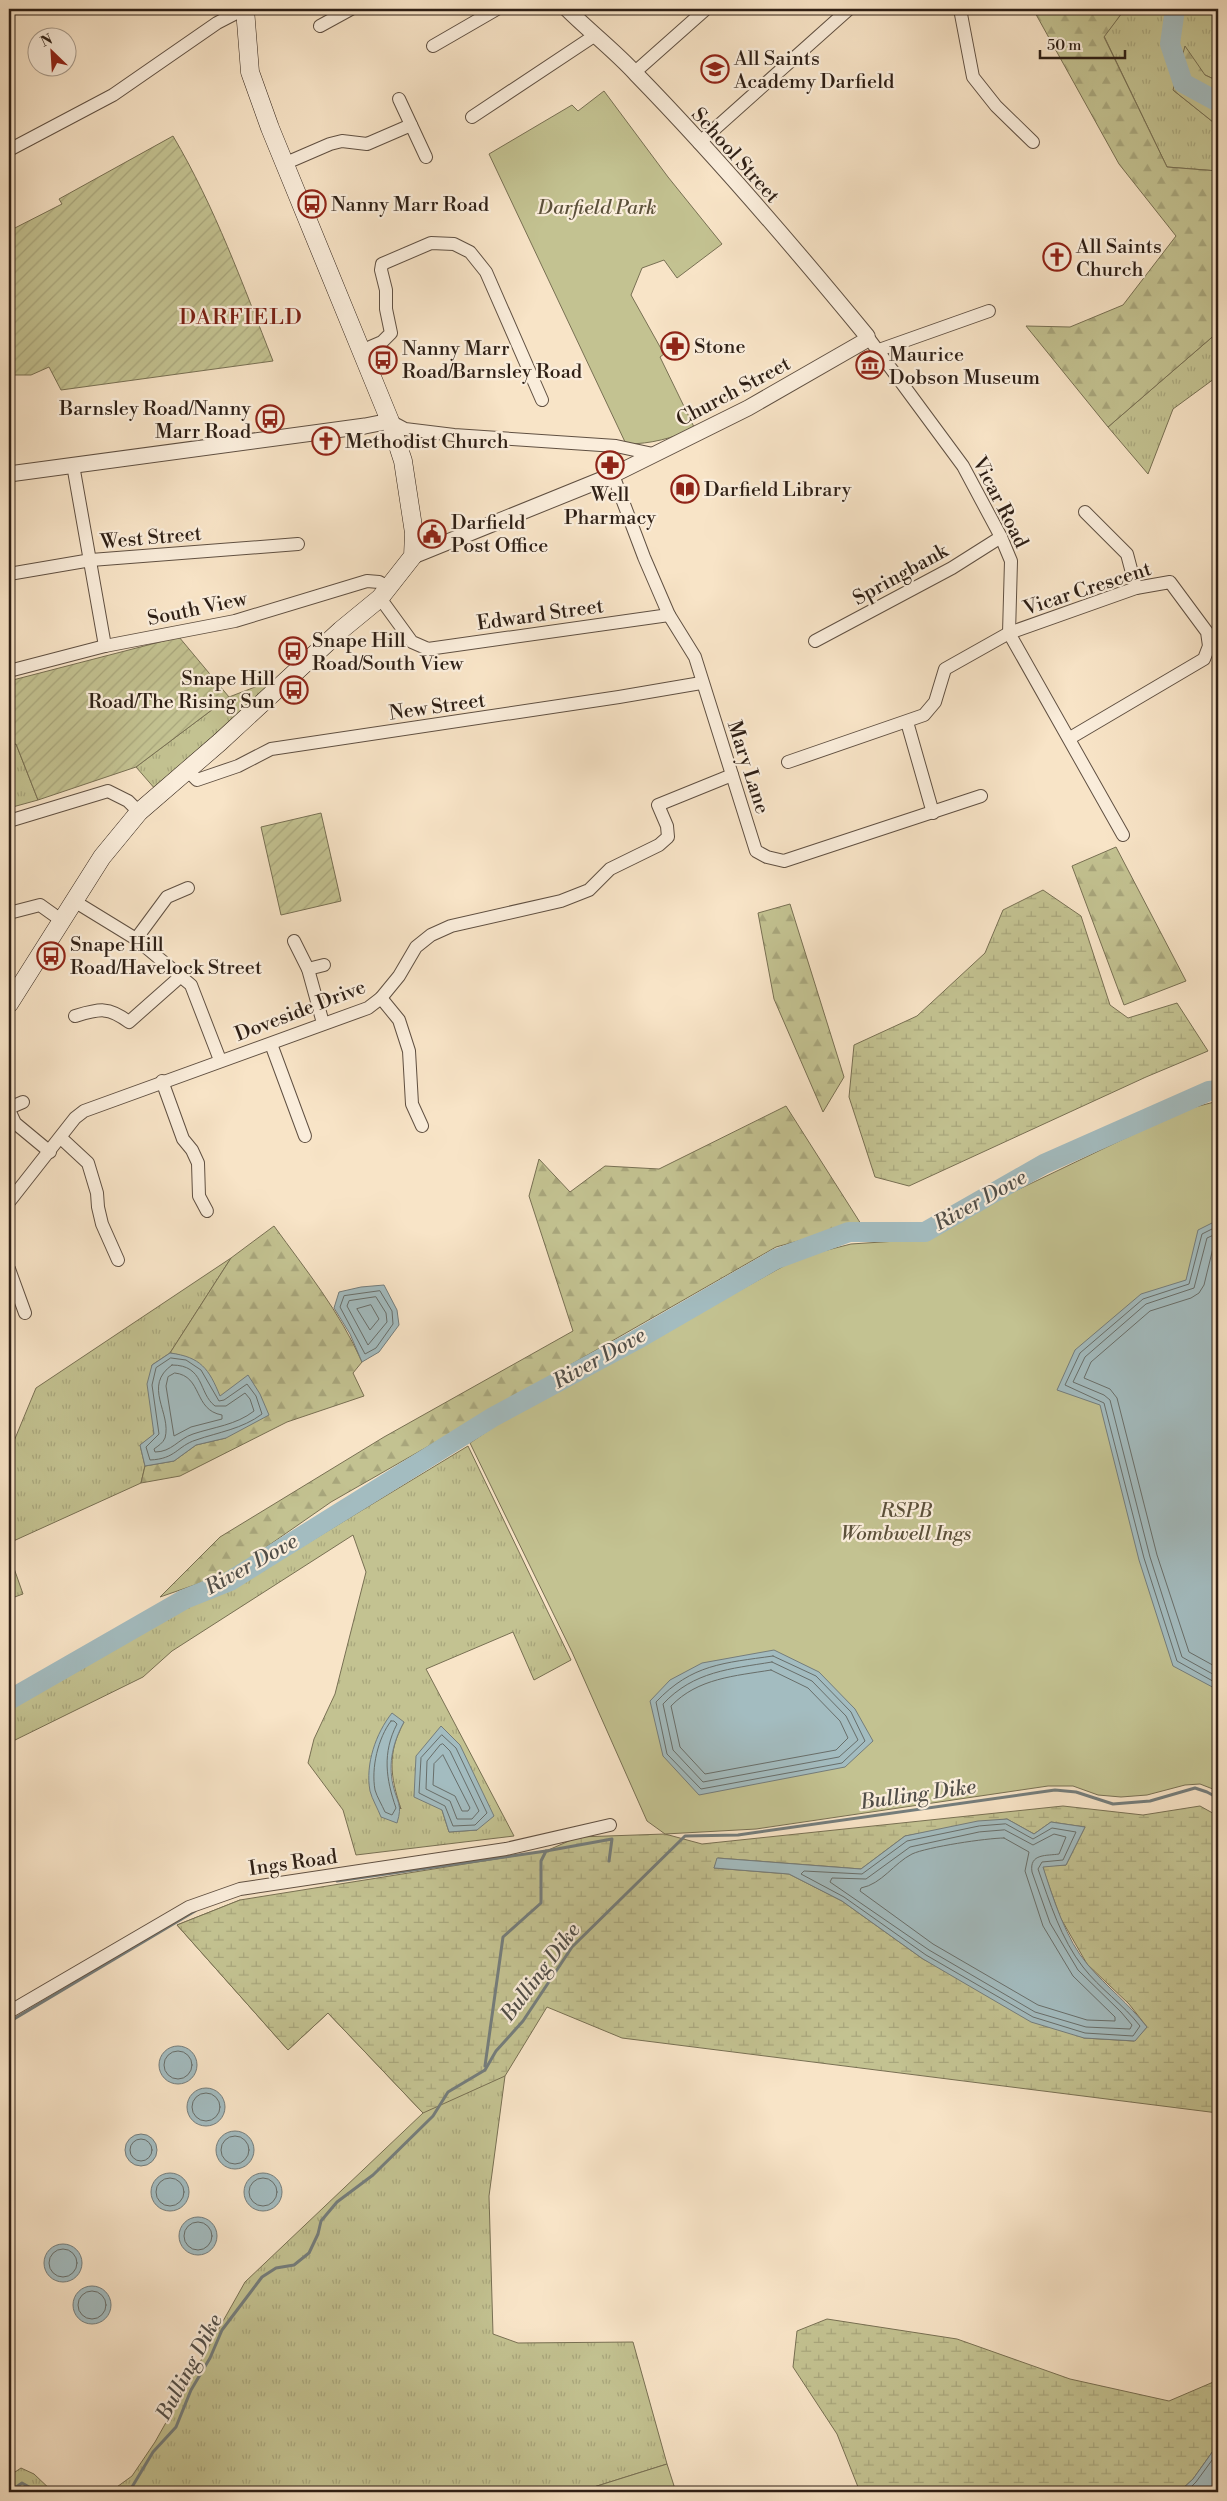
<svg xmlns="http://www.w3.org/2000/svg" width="1227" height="2501" font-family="'Libre Bodoni',serif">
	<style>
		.grass { fill: url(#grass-tufts); stroke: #787053; fill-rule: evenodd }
		.forest { fill: url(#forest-firs); stroke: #787053 }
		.wetland { fill: url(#wetland-marsh); stroke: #787053; fill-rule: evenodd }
		.park { fill: #c3c291; stroke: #787053 }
		.garden { fill: url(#garden-furrows); stroke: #787053 }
		.water { fill: #a3bcc0; stroke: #747d7c }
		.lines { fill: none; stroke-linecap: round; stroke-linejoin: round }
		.shore { stroke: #686e6a; stroke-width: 1 }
		.stream { stroke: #747d7c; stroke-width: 3 }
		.river { stroke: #a3bcc0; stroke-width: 20 }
		.minor-casing { stroke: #605042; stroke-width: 14 }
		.tertiary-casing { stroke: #605042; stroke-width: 17 }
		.secondary-casing { stroke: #2e1f15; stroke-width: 19 }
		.minor { stroke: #faeddb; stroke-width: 12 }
		.tertiary { stroke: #faeddb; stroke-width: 15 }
		.secondary { stroke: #faeddb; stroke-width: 18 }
		.labels { text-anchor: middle; stroke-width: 4.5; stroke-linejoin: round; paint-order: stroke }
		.poi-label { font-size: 20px; fill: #2e1f15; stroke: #faeddb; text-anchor: start }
		.street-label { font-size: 20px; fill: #2e1f15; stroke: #faeddb }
		.park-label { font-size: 20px; font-style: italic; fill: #5b503a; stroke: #faeddb }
		.water-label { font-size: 21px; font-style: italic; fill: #514e48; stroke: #faeddb }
		.quarter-label { font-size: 22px; letter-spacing: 1px; fill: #7a1f14; stroke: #faeddb }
	</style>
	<defs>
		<pattern id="grass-tufts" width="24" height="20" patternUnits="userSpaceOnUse" patternTransform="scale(1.25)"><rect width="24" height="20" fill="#c3c291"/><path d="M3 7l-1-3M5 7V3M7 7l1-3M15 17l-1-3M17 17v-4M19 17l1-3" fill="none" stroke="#a8a67c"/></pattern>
		<pattern id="forest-firs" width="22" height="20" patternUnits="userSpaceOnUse" patternTransform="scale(1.25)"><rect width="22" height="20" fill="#c3c291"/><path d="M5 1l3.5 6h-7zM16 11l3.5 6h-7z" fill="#a8a67c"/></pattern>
		<pattern id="wetland-marsh" width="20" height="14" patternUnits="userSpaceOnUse" patternTransform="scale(1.25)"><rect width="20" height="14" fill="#c3c291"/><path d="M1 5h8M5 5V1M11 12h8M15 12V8" fill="none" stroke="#a8a67c"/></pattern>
		<pattern id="garden-furrows" width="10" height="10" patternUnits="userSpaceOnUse" patternTransform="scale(1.25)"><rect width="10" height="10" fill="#c3c291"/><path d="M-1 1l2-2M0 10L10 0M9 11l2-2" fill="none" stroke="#a8a67c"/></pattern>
	</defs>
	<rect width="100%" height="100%" fill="#f8e4c7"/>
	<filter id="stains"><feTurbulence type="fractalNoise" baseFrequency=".004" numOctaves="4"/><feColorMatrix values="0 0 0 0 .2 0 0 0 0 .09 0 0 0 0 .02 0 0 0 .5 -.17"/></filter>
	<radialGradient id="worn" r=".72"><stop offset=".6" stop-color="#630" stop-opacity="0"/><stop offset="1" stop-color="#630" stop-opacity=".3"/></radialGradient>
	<g class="grass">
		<path d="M1125,9h93v72l-13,-6 -32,15 45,36v45l-51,-4 -63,-131z"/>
		<path d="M1218,332v44l-45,33 -25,65 -40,-47z"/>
		<path d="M276,679l-120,111 -20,-23 93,-70z"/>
		<path d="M16,744l22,56 -29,8v-63z"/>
		<path d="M231,1258l-61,95 -18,12 2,70 -14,10 5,21 -4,17 -132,60v-90l27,-65z"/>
		<path d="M468,1446l103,214 -37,20 -21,-48 -87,37 88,167 -158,19 -13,-45 -35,-47 6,-24 21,-45 31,-122 -13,-37 -181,116 -29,26 -134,66v-34l180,-103 48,-20zM404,1722c-17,31 -14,54 -3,87l-30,-53zM442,1810l35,20 -28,2z"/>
		<path d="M9,1554l14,40 -14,5z"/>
		<path d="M240,1900l265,176 -16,120 4,138 25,9 115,-1 34,122 -89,28h-468l22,-16 23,-34 90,-160 178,-169 -95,-100 -40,37 -111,-125z"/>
		<path d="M21,2468l13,6 19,18h-44v-16z"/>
	</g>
	<g class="forest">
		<path d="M1033,9h92l-21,28 63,130 51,4v161l-110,95 -82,-101 44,1 53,-22 53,-69 -57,-72z"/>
		<path d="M1185,46l20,29 13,6v45l-45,-36z"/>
		<path d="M1116,847l70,134 -62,24 -52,-139z"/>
		<path d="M790,904l54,173 -21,35 -49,-113 -16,-86z"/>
		<path d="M786,1106l75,118 -85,23 -445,255 -102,71 -69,24 60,-60 164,-100 189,-106 -44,-135 10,-37 31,33 35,-26 54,3z"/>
		<path d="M274,1226c32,44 66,86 88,136l-9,11 11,23 -77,26 -107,54 -39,7 4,-17 29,-5 22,-16 30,-7c-6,-39 -10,-78 -56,-85l61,-95z"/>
	</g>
	<g class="wetland">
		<path d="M1043,890l38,26 29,89 18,13 49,-15 31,48 -62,26 -237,109 -34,-9 -26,-80 5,-52 63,-29 68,-63 18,-43z"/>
		<path d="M1063,1806l80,9 57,-9 18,10v297l-596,-75 -75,-31 -42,69 -82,37 -95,-100 -40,37 -111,-125 63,-25 306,-49 32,-14 87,-3 37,10zM1007,1819l27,15 17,-12 34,5 -19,38 -24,1 18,51 27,47 42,40 18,23 -13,14 -50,-3 -161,-79 -81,-58 -53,-27 -75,-6 4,-10 143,11 44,-33z"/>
		<path d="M827,2319l130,20 113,40 99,22 49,-21v64l-25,35 -14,13h-319l-23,-58 -44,-67 4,-36z"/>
	</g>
	<g class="park">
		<path d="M604,91l64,86 54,67 -45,34 -13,-18 -22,8 -11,27 33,59 -4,3 35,72c-24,9 -43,15 -69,15l-137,-290 83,-49 6,6z"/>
		<path d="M1218,1101v690l-18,-7 -15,1 -38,10 -26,2 -23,-2 -25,-9h-25l-292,43 -91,5 -18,-13 -75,-169 -102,-209 28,-19 302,-167 51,-13 77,-5 81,-45 175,-84z"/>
		<path d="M667,2464l9,28h-98z"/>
	</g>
	<g class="garden">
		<path d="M173,136c42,71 70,149 100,225l-212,29 -12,-23 -18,8h-22v-144l53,-27 -3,-5z"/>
		<path d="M179,637l50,60 -93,70 -98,33 -22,-56 -7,1v-64z"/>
		<path d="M321,813l20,88 -60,14 -20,-88z"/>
	</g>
	<g class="water">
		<path d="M1218,1220v470l-45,-24 -34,-106 -39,-155 -43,-15 18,-40 66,-56 45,-14 12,-50z"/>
		<path d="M384,1285l13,25 2,15 -20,27 -17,10 -12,-28 -16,-26 5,-16 22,-5z"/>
		<path d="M170,1353c31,4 39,16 50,43l28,-21 12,19 9,21 -43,23 -30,7 -22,16 -29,5 -5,-21 14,-11 -7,-50 5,-19z"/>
		<path d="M774,1650l45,22 36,37 18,32 -28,26 -146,28 -36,-39 -13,-55 20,-21 32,-17z"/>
		<path d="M392,1713l12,9c-11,20 -16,41 -11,63 4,18 10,19 4,38l-16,-6c-3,-8 -9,-18 -11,-26 -5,-27 6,-58 22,-78z"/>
		<path d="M441,1726l19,19 34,71 -17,14 -28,2 -7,-22 -28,-13 2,-41z"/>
		<path d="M1007,1819l27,15 17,-12 34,5 -19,38 -23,2c10,31 23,73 45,98 19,22 40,38 59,62l-12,14 -51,-3 -53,-16 -108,-63 -81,-58 -53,-27 -75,-6 3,-10 144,11 44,-33 73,-15z"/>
		<circle cx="178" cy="2065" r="19"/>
		<circle cx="206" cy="2107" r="19"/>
		<circle cx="235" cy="2150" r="19"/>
		<circle cx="141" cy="2150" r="16"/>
		<circle cx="263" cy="2192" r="19"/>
		<circle cx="170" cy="2192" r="19"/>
		<circle cx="198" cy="2236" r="19"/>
		<circle cx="63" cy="2263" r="19"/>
		<circle cx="92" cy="2305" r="19"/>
		<path d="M1218,2444v48h-39l14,-13z"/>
	</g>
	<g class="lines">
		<g class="shore">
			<path d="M1218,1226l-16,8 -13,50 -46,15 -63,54 -15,32 39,18 40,155 33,103 41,23"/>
			<path d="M1218,1233l-11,5 -13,50 -48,16 -61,53 -12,25 31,13 6,5 40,157 32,100 36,20"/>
			<path d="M1218,1241l-4,3 -10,41 -5,8 -8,5 -41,13 -59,51 -7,16 26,11 7,9 40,157 32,97 29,16"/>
			<path d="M380,1291l12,20 1,13 -17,24 -11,6 -25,-47 4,-11z"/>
			<path d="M376,1297l10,16 1,9 -19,23 -21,-39 2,-5z"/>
			<path d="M371,1305l8,14 -9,11 -13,-21z"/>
			<path d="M171,1358l15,2 15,10 18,31 5,-1 23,-16 9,12 6,18c-20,15 -43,18 -66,26 -19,6 -20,19 -46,20l-4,-13 13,-13 -7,-49 4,-17z"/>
			<path d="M172,1365c33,0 26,28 43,41h11l19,-13 5,6 4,12c-18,14 -40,16 -61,23 -15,5 -21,18 -38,18l-1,-3c4,-3 9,-6 11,-11 7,-25 -23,-52 7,-73z"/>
			<path d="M175,1373c28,3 18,37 47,42v4l-31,8 -17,9 -8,-50 2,-9z"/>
			<path d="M773,1656l43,20 35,36 14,29 -23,22 -141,26 -34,-35 -11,-52c36,-38 68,-39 117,-46z"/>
			<path d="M772,1662l40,19 34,35 12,24 -19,17 -136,25 -30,-32 -10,-46c31,-33 67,-35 109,-42z"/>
			<path d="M771,1670l37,18 32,33 8,17 -12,12 -131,24 -25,-27 -9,-41c27,-28 64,-30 100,-36z"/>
			<path d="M391,1721h3l3,3c-15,29 -11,55 -1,84l-4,7 -7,-3c-3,-7 -8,-15 -10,-22 -4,-22 3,-52 16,-69z"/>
			<path d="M442,1735l14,13 31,65 -12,12 -22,1 -8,-20 -26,-13 2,-35z"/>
			<path d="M443,1744l7,7 29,60 -7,8h-15l-7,-18 -24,-12 1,-28 13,-16z"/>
			<path d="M443,1755l27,53 -2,3h-6l-7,-15 -22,-11 1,-21z"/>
			<path d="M1006,1824l27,15 19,-11 24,4 -13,28 -21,2 -4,7c12,34 23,70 45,98 17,22 40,37 57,59l-7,10 -48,-3 -52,-16 -107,-62 -82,-58 -43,-23 3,-3 58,3 45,-33 72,-15z"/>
			<path d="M1005,1830l28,15 21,-11 12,3 -7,17c-12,2 -30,-1 -27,18l18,51 28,47 43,42 11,13 -2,4 -44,-2 -51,-15 -106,-62 -99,-68 2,-4 34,1 44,-32 69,-15z"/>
			<path d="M1004,1838l25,14 -4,19 18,55 30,50 42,41v4l-28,-1 -49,-15 -105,-61 -73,-53 1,-3c21,-4 33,-25 51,-34 15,-7 75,-16 92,-16z"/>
			<circle cx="178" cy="2065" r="14"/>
			<circle cx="206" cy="2107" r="14"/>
			<circle cx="235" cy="2150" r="14"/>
			<circle cx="141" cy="2150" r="11"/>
			<circle cx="263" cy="2192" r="14"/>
			<circle cx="170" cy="2192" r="14"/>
			<circle cx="198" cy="2236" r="14"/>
			<circle cx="63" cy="2263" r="14"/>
			<circle cx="92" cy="2305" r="14"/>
			<path d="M1186,2492l10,-10 22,-30"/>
		</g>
		<g class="stream">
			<path d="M337,1881l209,-30"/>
			<path d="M9,2022l186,-111"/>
			<path d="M485,2066l18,-129 38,-34v-42l5,-10 66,-12 -3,22"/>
			<path d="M9,2492l13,-9 16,9"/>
			<path d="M129,2492l24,-40 23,-25 15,-37 19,-32 12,-28 40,-53 14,-9 18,-3 15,-12 9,-19 3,-13 16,-19 36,-27 60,-59 15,-24 37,-22 11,-19 27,-30 49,-74 113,-111 53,-1 317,-45 21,2 37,12 37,-3 45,-13 12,4 11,6"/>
		</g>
		<g class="river">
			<path d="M1175,9l-5,35 13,39 35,19"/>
			<path d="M9,1700l176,-101 45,-18 263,-164 143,-77 140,-81 73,-27h76l119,-68 165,-73 9,-1"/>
		</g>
		<g class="minor-casing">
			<g id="minor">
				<path d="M960,9l13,68 23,29 37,36"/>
				<path d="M320,26l31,-17"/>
				<path d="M433,46l64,-37"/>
				<path d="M635,72l71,-63"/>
				<path d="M399,99l27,58"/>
				<path d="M472,117l122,-81"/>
				<path d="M699,143l150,-134"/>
				<path d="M9,150l104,-55 104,-72 27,-14"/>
				<path d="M286,163l44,-19 12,-3 25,3 44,-19"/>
				<path d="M867,336l96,130 38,71 10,24 -2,72 114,202"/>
				<path d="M879,350l110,-39"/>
				<path d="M361,351l21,-9 9,-9 -5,-24v-19l-5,-20 1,-6 49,-21 23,1 16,8 16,20 56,128"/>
				<path d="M390,421l15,8 49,6 162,11 37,8"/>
				<path d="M73,465l32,181"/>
				<path d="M613,475l31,82 25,58 26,42 61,194 11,6 17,4 197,-65"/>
				<path d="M1085,512l42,42 9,34"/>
				<path d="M9,574l82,-14 207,-16"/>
				<path d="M380,598l32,44 16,7 241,-34"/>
				<path d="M815,641l137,-73 49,-31"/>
				<path d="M9,671l96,-25 130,-25 132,-40 12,1 11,6"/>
				<path d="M907,722l26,91"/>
				<path d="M788,762l136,-47 11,-13 10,-33 64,-36 127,-45 34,-6 37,50 2,14 -5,13 -134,79"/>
				<path d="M187,770l10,10 41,-14 33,-17 348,-52 82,-14"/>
				<path d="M9,821l99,-30 20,10 11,11"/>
				<path d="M74,901l62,38 55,46 29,75"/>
				<path d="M9,913l31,-8 21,15"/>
				<path d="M136,939l31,-42 21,-9"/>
				<path d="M294,941l14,28 15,54"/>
				<path d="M308,969l16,-4"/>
				<path d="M381,998l18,22 10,31 3,53 10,22"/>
				<path d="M75,1016c24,-7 33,-10 54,6l52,-46"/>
				<path d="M271,1044l34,92"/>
				<path d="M162,1081l21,58 9,11 6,13 1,33 8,15"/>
				<path d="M9,1108l14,-6"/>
				<path d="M9,1110l6,13 35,29"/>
				<path d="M61,1138l27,25 9,30 1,14 4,17 16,36"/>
				<path d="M9,1202l66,-84 9,-7 284,-103 13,-10 18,-22 17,-29 15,-12 20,-9 110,-25 28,-11 21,-21 49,-24 9,-8 -1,-11 -9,-21 74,-30"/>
				<path d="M9,1269l16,44"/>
				<path d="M9,2012l180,-105 51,-18 266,-40 104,-24"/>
			</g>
		</g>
		<g class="tertiary-casing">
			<g id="tertiary">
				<path d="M9,474l356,-48 25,-5"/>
				<path d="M413,556l200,-81 135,-67 115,-66 4,-6c-74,-90 -150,-179 -231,-262 -21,-23 -47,-43 -69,-65"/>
			</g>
		</g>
		<g class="secondary-casing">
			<path id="secondary" d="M9,1004l93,-147 37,-45 81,-70 121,-112 39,-32 33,-42 1,-23 -11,-72 -13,-40 -120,-293 -20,-56 -5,-63"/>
		</g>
		<use href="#minor" class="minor"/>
		<use href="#tertiary" class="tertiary"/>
		<use href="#secondary" class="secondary"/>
	</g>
	<defs>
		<g id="school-ring" transform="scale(1.4375)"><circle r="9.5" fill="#faeddb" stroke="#8f2418" stroke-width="1.5"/><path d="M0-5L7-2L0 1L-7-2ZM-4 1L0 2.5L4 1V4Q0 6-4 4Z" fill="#8f2418"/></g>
		<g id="bus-ring" transform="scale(1.4375)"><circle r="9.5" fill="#faeddb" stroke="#8f2418" stroke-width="1.5"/><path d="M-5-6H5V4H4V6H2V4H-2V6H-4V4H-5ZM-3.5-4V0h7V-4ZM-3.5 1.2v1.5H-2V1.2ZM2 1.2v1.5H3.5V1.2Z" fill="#8f2418"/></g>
		<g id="church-ring" transform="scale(1.4375)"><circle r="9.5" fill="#faeddb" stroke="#8f2418" stroke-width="1.5"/><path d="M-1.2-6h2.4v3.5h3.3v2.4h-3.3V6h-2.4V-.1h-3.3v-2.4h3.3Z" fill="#8f2418"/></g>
		<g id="pharmacy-ring" transform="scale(1.4375)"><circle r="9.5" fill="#faeddb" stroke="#8f2418" stroke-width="1.5"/><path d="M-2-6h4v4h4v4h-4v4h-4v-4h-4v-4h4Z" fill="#8f2418"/></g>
		<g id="museum-ring" transform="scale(1.4375)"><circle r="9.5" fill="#faeddb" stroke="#8f2418" stroke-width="1.5"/><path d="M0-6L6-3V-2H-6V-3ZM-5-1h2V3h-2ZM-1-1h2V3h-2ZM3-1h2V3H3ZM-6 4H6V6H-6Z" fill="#8f2418"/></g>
		<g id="library-ring" transform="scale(1.4375)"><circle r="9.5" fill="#faeddb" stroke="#8f2418" stroke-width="1.5"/><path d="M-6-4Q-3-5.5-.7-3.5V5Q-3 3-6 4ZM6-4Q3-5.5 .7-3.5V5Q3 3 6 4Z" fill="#8f2418"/></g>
		<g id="civic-ring" transform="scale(1.4375)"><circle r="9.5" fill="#faeddb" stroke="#8f2418" stroke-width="1.5"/><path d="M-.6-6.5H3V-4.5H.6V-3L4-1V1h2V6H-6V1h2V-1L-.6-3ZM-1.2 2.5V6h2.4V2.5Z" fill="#8f2418"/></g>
	</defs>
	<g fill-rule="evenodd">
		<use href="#school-ring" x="715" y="69"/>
		<use href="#bus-ring" x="312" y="204"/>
		<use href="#church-ring" x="1057" y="257"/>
		<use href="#pharmacy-ring" x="675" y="346"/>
		<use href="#bus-ring" x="383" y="360"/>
		<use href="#museum-ring" x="870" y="365"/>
		<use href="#bus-ring" x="270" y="419"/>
		<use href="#church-ring" x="326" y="441"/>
		<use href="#pharmacy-ring" x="610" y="465"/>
		<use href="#library-ring" x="685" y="489"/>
		<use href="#civic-ring" x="432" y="534"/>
		<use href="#bus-ring" x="293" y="651"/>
		<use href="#bus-ring" x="294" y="690"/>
		<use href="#bus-ring" x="51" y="956"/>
	</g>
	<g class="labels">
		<g class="poi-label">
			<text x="734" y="65">All Saints<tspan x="734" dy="23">Academy Darfield</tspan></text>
			<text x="331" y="211">Nanny Marr Road</text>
			<text x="1076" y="253">All Saints<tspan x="1076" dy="23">Church</tspan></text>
			<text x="694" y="353">Stone</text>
			<text x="402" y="355">Nanny Marr<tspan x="402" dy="23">Road/Barnsley Road</tspan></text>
			<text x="889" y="361">Maurice<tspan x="889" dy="23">Dobson Museum</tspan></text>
			<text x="251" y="415" text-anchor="end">Barnsley Road/Nanny<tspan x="251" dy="23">Marr Road</tspan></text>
			<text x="345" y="448">Methodist Church</text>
			<text x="704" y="496">Darfield Library</text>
			<text x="610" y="501" text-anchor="middle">Well<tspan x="610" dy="23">Pharmacy</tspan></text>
			<text x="451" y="529">Darfield<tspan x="451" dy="23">Post Office</tspan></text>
			<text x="312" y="647">Snape Hill<tspan x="312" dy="23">Road/South View</tspan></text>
			<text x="275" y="685" text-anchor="end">Snape Hill<tspan x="275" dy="23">Road/The Rising Sun</tspan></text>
			<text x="70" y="951">Snape Hill<tspan x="70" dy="23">Road/Havelock Street</tspan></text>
		</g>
		<g class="street-label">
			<text transform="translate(736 155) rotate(48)" y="7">School Street</text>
			<text transform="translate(733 391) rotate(-28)" y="7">Church Street</text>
			<text transform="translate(1001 502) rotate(63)" y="7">Vicar Road</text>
			<text transform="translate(151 537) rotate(-5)" y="7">West Street</text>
			<text transform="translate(900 574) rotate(-29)" y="7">Springbank</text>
			<text transform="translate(1087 588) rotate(-18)" y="7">Vicar Crescent</text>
			<text transform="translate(197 608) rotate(-12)" y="7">South View</text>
			<text transform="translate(540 614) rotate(-8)" y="7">Edward Street</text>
			<text transform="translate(437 706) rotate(-8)" y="7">New Street</text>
			<text transform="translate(749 767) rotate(72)" y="7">Mary Lane</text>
			<text transform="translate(300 1010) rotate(-21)" y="7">Doveside Drive</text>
			<text transform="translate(293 1862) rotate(-8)" y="7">Ings Road</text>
		</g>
		<g class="park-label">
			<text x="597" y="214">Darfield Park</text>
			<text x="906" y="1517">RSPB<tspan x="906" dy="23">Wombwell Ings</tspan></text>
		</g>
		<g class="water-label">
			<text transform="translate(980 1200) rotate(-29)" y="7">River Dove</text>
			<text transform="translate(599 1358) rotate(-29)" y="7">River Dove</text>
			<text transform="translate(251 1564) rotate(-29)" y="7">River Dove</text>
			<text transform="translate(918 1794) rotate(-8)" y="7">Bulling Dike</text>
			<text transform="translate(540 1972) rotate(-53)" y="7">Bulling Dike</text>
			<text transform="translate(189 2367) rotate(-62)" y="7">Bulling Dike</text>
		</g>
		<g class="quarter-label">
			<text x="241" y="324">DARFIELD</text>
		</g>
	</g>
	<rect width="1227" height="2501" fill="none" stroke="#f8e4c7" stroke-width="30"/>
	<rect x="10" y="10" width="1207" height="2481" fill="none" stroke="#2e1f15" stroke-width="2.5"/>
	<rect x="15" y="15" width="1197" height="2471" fill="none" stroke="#2e1f15"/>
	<g transform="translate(52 52) rotate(335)"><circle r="24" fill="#faeddb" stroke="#a89b8c"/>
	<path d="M0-4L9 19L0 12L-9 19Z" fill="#8f2418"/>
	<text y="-8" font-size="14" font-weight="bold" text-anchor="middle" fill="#2e1f15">N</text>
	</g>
	<path d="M1040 50v8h85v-8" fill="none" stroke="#2e1f15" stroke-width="2.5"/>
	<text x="1047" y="50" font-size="15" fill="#2e1f15" stroke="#faeddb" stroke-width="4" paint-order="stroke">50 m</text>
	<rect width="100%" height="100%" filter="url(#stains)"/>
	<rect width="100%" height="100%" fill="url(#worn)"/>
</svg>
